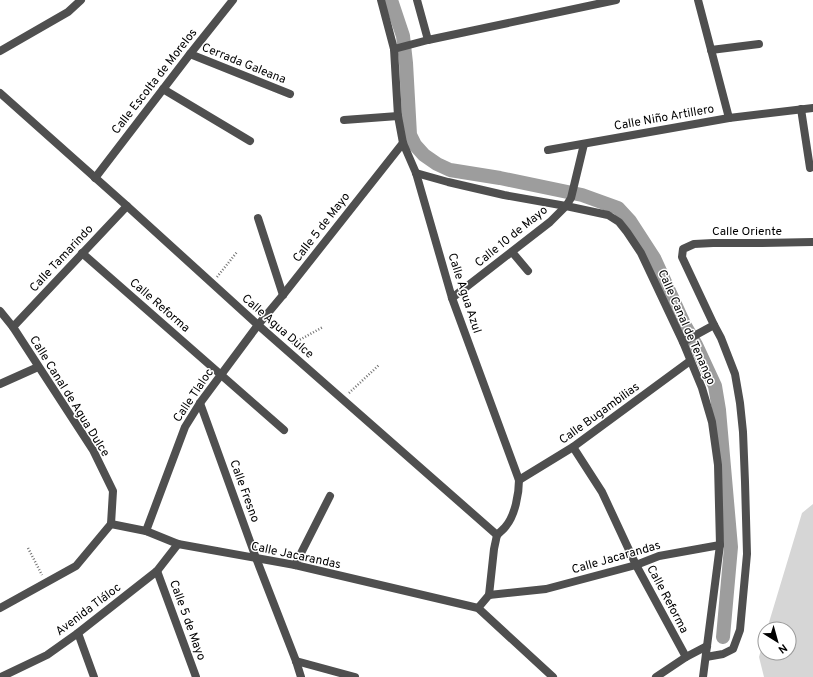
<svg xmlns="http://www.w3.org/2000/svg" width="813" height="677" font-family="Overpass,sans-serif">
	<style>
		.green { fill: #d6d6d6 }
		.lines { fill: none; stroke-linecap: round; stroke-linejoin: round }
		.canal { stroke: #9d9d9d; stroke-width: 14 }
		.path { stroke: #717171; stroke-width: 2.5; stroke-dasharray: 1 2; stroke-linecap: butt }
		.minor { stroke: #4f4f4f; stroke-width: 8 }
		.labels { text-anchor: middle; stroke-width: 3; stroke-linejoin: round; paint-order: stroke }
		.street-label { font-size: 12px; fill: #000; stroke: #fff }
	</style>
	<rect width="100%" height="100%" fill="#fff"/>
	<path class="green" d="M813,504v173h-49l-5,-20 6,-21v17h24v-24h-22l35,-116z"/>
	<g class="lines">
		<path class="canal" d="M391,0l12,36 3,27 4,72 5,10 9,10 13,9 13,6 50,8 82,17 36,13 12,13 24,37 30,66 12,21 19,41 4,24 12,137 -8,90"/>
		<g class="path">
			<path d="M217,277l20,-25"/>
			<path d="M292,344l31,-17"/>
			<path d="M349,393l30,-28"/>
			<path d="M28,548l14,27"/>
		</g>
		<g class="minor">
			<path d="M381,0l13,49 4,67 5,27 13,30 36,125 67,182c0,14 -4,35 -13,46 -2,3 -6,6 -9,9"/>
			<path d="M417,0l11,40"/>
			<path d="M698,0l31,118"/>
			<path d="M394,49l34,-9 188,-40"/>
			<path d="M711,50l48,-6"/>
			<path d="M0,51l68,-39 13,-12"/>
			<path d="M190,54l100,40"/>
			<path d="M163,89l87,52"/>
			<path d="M0,93l127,113 131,119 239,210"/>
			<path d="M801,109l9,59"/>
			<path d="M344,120l54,-4"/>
			<path d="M548,150l181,-32 84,-10"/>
			<path d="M416,173l32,9 56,13 62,11 42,9 11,7 8,10 14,21 42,89 19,46 10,34 6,43 2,80 -17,132"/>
			<path d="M95,178l95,-124 43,-54"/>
			<path d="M258,218l25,77"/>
			<path d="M512,252l16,19"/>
			<path d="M82,253l202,177"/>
			<path d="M452,298l98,-76 16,-16 5,-8 13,-54"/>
			<path d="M0,311l13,16 80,123 20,41 -2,33 -35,42 -76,42"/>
			<path d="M13,327l114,-121"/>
			<path d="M683,342l31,-17"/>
			<path d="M0,384l38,-17"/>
			<path d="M200,403l56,155 40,103 5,16"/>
			<path d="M573,447l29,45 34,73 50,92"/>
			<path d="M519,480l54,-33 117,-86"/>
			<path d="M111,524l35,7 32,13 117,21 183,43 75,69"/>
			<path d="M146,531l39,-104 15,-24 58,-78 25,-30 120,-152"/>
			<path d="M295,565l35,-69"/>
			<path d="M157,571l39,106"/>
			<path d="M489,595l5,-46 3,-14"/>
			<path d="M478,608l11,-13 57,-6 90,-24 23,-9 61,-11"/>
			<path d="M78,633l16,44"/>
			<path d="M706,657l17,-3 10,-5 7,-19 7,-76 -2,-72 -2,-50 -3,-29 -5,-29 -14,-36 -7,-13 -32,-68 1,-8 11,-5 19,-1h49l51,-1"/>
			<path d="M296,661l59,16"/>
			<path d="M1,677l46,-22 31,-22 79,-62 21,-27"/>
			<path d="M656,677l30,-20 21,-11"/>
		</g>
	</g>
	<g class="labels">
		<g class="street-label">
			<text transform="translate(244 63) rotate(22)" y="4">Cerrada Galeana</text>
			<text transform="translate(154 81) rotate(-52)" y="4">Calle Escolta de Morelos</text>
			<text transform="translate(664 117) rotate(-10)" y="4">Calle Niño Artillero</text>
			<text transform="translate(321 227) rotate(-52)" y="4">Calle 5 de Mayo</text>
			<text x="747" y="235">Calle Oriente</text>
			<text transform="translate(511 236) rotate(-39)" y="4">Calle 10 de Mayo</text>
			<text transform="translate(61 258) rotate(-47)" y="4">Calle Tamarindo</text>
			<text transform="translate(465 293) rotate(72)" y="4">Calle Agua Azul</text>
			<text transform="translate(160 305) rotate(41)" y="4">Calle Reforma</text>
			<text transform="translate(278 326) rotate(41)" y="4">Calle Agua Dulce</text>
			<text transform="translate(687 327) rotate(66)" y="4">Calle Canal de Tenango</text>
			<text transform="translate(193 395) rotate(-56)" y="4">Calle Tlaloc</text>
			<text transform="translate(70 396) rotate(58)" y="4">Calle Canal de Agua Dulce</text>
			<text transform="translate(599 413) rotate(-36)" y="4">Calle Bugambilias</text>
			<text transform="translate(245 491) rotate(70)" y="4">Calle Fresno</text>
			<text transform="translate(296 555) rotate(12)" y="4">Calle Jacarandas</text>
			<text transform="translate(616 557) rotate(-16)" y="4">Calle Jacarandas</text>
			<text transform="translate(668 599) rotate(62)" y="4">Calle Reforma</text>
			<text transform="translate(88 609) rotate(-37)" y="4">Avenida Tláloc</text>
			<text transform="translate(188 620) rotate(70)" y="4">Calle 5 de Mayo</text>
		</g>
	</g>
	<g transform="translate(777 641) rotate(143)"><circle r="19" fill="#ffffff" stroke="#999999"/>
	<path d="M0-3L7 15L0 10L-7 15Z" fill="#000000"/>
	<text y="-6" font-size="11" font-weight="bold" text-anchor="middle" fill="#000000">N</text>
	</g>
</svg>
